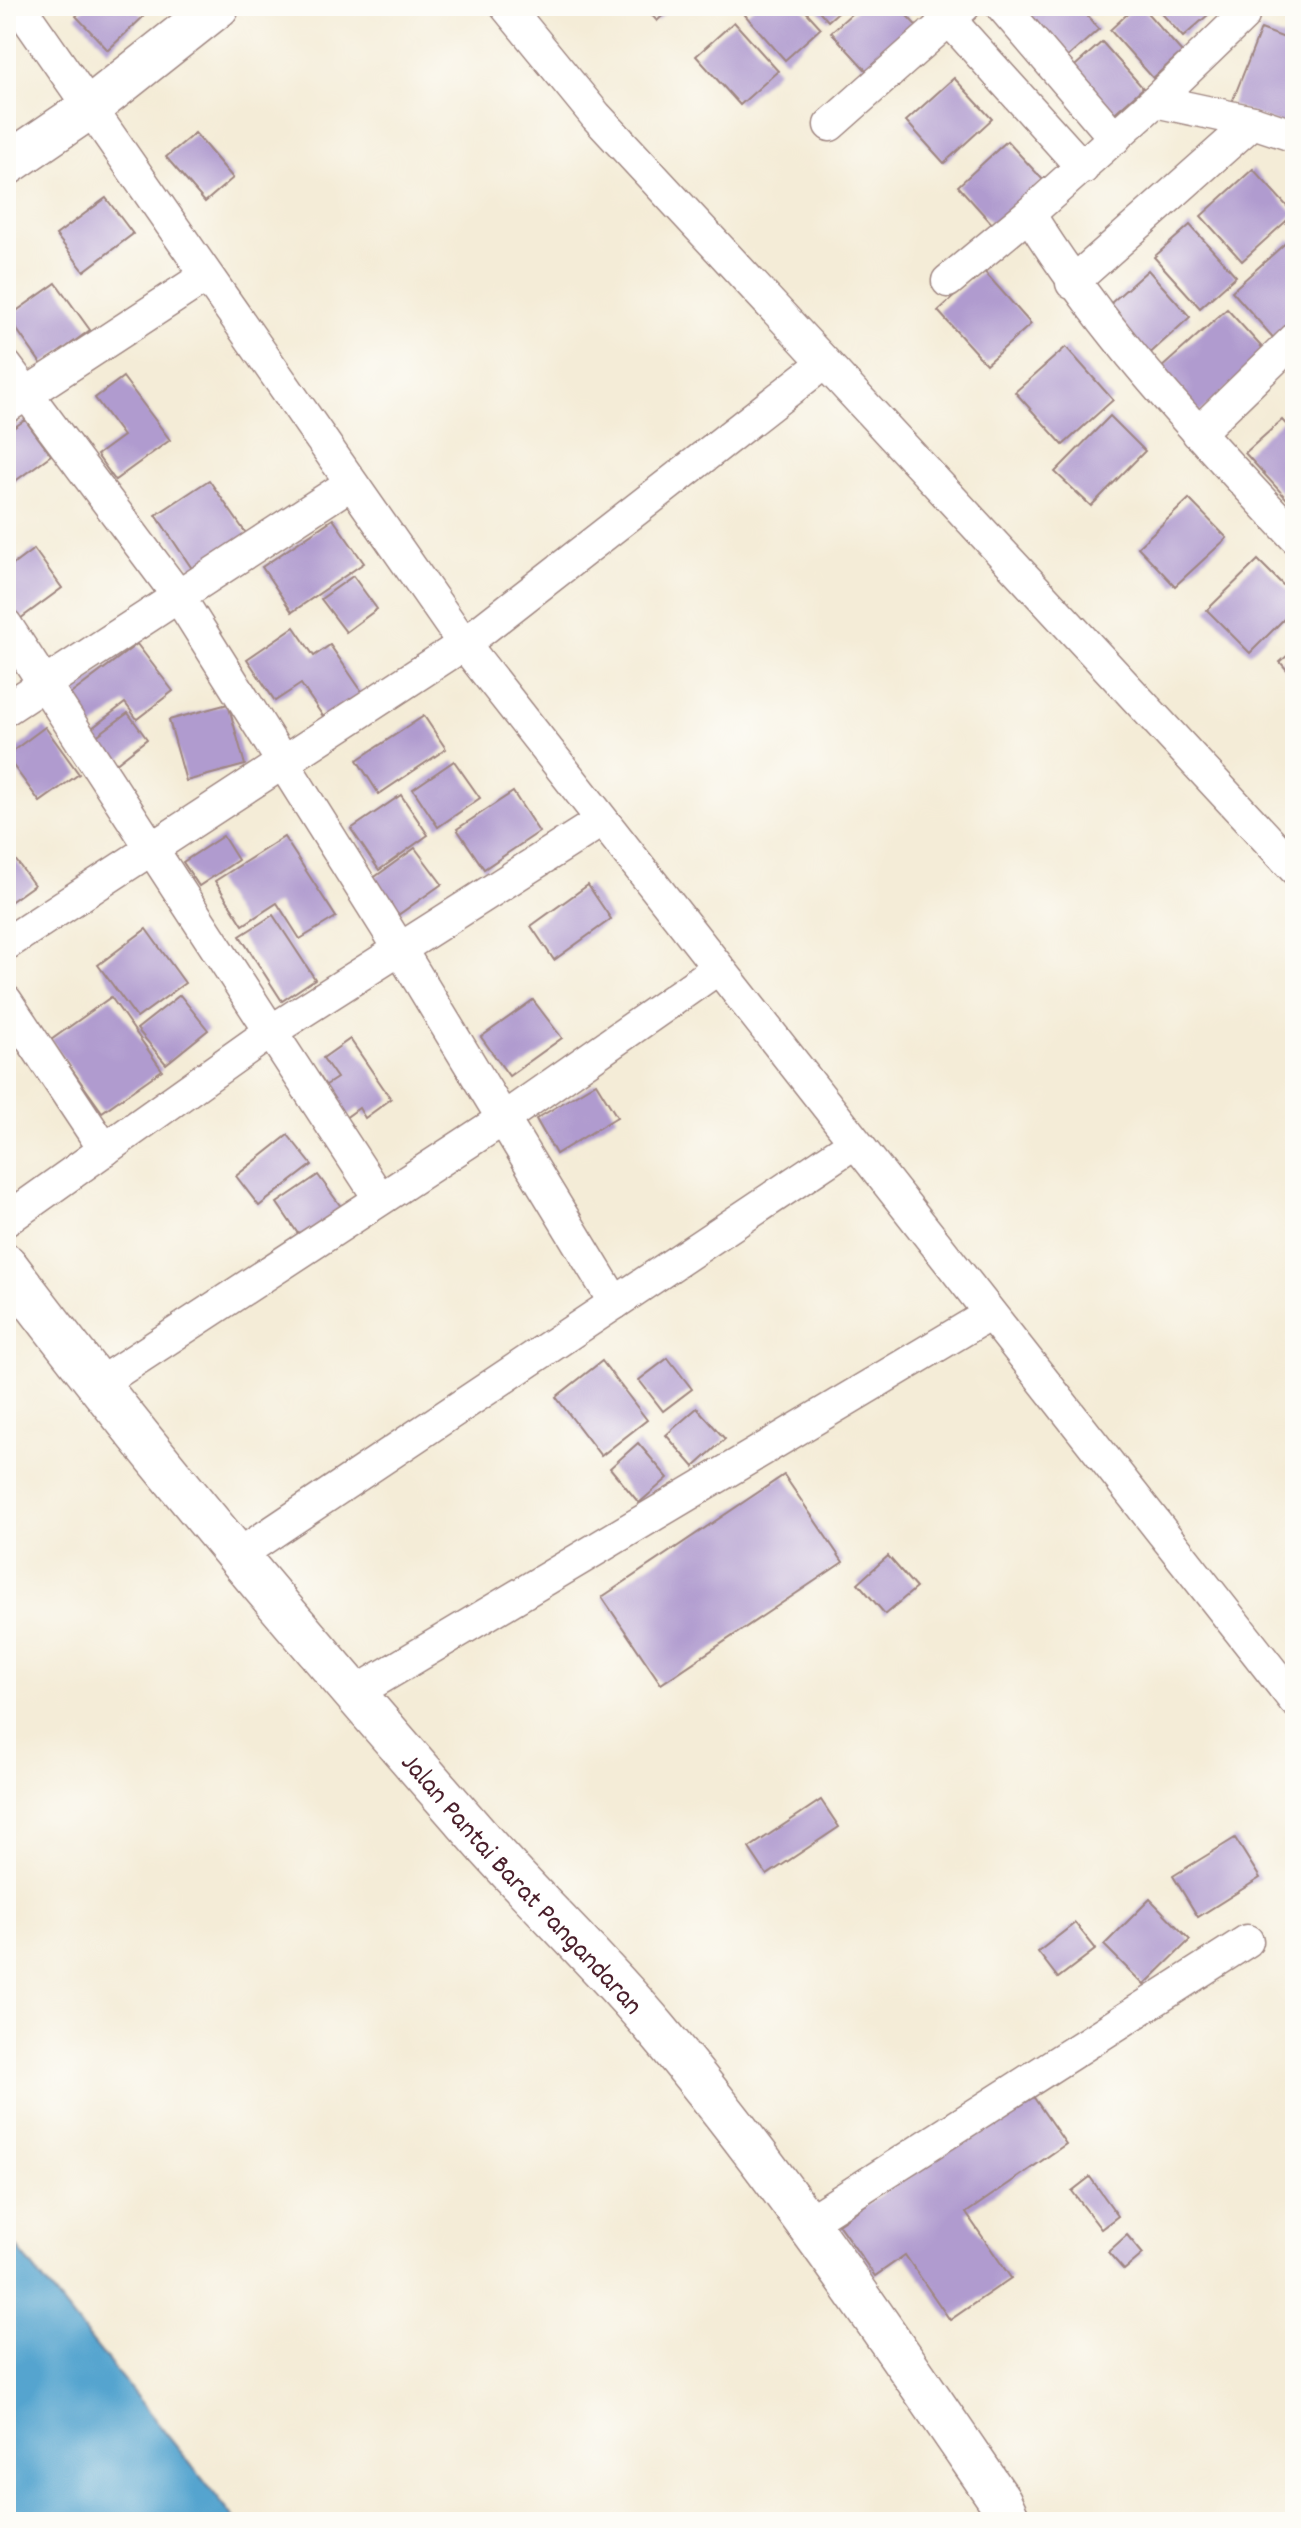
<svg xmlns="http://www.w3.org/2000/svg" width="1301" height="2528" font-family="Dekko,sans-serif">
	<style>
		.water { fill: #55a4cf; stroke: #50627d; stroke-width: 2 }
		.building { fill: #b09bcf }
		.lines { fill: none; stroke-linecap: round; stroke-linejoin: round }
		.minor-casing { stroke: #9f8681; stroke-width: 35 }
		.tertiary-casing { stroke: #9f8681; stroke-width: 45 }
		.minor { stroke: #fff; stroke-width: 32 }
		.tertiary { stroke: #fff; stroke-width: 42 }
		.labels { text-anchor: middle; stroke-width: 8; stroke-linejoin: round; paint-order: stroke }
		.street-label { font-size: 28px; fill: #4a1f2b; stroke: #fdfcf7 }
	</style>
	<rect width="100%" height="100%" fill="#fdfcf7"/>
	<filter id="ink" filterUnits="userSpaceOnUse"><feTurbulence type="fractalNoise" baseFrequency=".0125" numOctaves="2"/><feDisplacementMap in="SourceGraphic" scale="16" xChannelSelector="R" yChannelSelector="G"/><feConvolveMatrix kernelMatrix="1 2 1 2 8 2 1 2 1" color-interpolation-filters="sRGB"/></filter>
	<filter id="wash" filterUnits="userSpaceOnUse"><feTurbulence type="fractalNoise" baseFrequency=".006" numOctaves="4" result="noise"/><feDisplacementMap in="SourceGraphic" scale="32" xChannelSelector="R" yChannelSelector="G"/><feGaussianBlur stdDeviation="1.8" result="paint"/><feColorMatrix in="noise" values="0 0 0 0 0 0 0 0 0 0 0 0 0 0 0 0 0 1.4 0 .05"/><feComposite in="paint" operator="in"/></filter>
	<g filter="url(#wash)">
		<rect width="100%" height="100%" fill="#f4ecd7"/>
		<path class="water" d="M6,2234l231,288h-231z"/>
		<g id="blocks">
			<g class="building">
				<path d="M86,6h47l10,11 -35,33 -32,-34z"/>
				<path d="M644,6h29l-16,15z"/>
				<path d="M755,6h46l20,22 -36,32 -40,-45z"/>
				<path d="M815,6h30l-17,15z"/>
				<path d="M860,6h38l26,28 -50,45 -43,-47z"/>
				<path d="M1040,6h38l21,23 -39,35 -38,-42z"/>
				<path d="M1136,6h5l41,46 -29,26 -43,-48z"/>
				<path d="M1155,6h63l-35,31z"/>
				<path d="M734,22l44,49 -38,34 -44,-49z"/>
				<path d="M1261,29l34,13v88l-64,-25z"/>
				<path d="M1102,42l41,46 -34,30 -41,-46z"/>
				<path d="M954,78l38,41 -48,44 -38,-42z"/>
				<path d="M195,133l38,45 -28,24 -39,-45z"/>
				<path d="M1007,141l37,40 -50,45 -36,-40z"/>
				<path d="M1253,169l41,45 -52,47 -41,-45z"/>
				<path d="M106,198l27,36 -49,37 -28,-36z"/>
				<path d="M1190,225l46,51 -36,32 -46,-51z"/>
				<path d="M1290,239l5,5v81l-18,17 -45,-51z"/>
				<path d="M983,270l48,54 -45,40 -48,-53z"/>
				<path d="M1148,270l42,47 -45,41 -43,-47z"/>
				<path d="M56,283l34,47 -48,35 -34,-48z"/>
				<path d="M1227,309l40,44 -67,60 -40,-44z"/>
				<path d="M1066,347l47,53 -50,45 -48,-53z"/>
				<path d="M123,377l47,63 -55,40 -18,-25 26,-19 -28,-38z"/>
				<path d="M1110,416l35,35 -54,55 -36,-34z"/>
				<path d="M25,420l26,35 -44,32 -1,-54z"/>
				<path d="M1282,420l13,14v74l-50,-55z"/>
				<path d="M209,480l43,62 -53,37 -43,-64z"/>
				<path d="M1189,499l38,39 -52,48 -37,-39z"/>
				<path d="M333,519l31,44 -72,49 -30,-45z"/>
				<path d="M34,549l28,39 -49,36 -7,-10v-44z"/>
				<path d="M1258,560l37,37v11l-45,45 -43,-43z"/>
				<path d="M353,576l24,33 -31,23 -25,-33z"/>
				<path d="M294,627l20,29 16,-11 35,51 -38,26 -26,-38 -26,17 -28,-42z"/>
				<path d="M137,644l36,47 -36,28 -12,-16 -33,25 -24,-32z"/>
				<path d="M1295,649v30l-15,-17z"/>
				<path d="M228,704l17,61 -59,16 -17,-61z"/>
				<path d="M128,713l19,26 -32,25 -20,-27z"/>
				<path d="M424,716l22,33 -67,45 -22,-34z"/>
				<path d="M45,727l34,47 -39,28 -34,-46z"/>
				<path d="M454,761l26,37 -42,29 -25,-38z"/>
				<path d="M513,792l26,40 -55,37 -27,-40z"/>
				<path d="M401,795l27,40 -49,35 -28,-41z"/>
				<path d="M223,836l15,24 -39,26 -16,-24z"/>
				<path d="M284,837l52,80 -36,22 -23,-36 -34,22 -28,-44z"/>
				<path d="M415,848l27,36 -44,31 -26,-36z"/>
				<path d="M9,851l25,34 -28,20v-52z"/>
				<path d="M588,885l23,34 -57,41 -23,-34z"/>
				<path d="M273,915l42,64 -33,22 -42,-65z"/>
				<path d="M146,929l39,54 -48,35 -39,-53z"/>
				<path d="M180,995l28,35 -42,34 -29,-35z"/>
				<path d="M111,997l51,73 -60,42 -51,-72z"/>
				<path d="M533,1000l29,38 -53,38 -28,-39z"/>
				<path d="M350,1039l41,60 -26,19 -6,-10 -18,13 -21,-32 17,-11 -14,-20z"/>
				<path d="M596,1083l21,34 -61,37 -20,-35z"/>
				<path d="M288,1135l24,30 -53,41 -23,-30z"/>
				<path d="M318,1175l24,33 -41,30 -24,-35z"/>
				<path d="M668,1358l24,31 -29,22 -24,-31z"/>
				<path d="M602,1361l45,59 -46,36 -45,-59z"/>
				<path d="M697,1408l28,31 -31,28 -28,-32z"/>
				<path d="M638,1443l30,35 -29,25 -29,-35z"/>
				<path d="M784,1475l59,87 -182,122 -59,-87z"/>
				<path d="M888,1556l28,32 -31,26 -27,-31z"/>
				<path d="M821,1800l18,27 -72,48 -18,-27z"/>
				<path d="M1235,1838l25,40 -62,39 -25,-41z"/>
				<path d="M1150,1899l40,41 -46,45 -40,-40z"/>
				<path d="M1075,1923l21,26 -38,29 -20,-26z"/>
				<path d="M1030,2092l36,52 -100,69 45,65 -61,42 -45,-65 -30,21 -37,-52z"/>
				<path d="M1090,2177l28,39 -17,13 -29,-38z"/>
				<path d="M1127,2235l16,19 -19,16 -16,-18z"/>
			</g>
		</g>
	</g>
	<g filter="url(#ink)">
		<use href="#blocks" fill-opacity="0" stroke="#9f8681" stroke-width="2"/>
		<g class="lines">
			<g class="minor-casing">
				<g id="minor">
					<path d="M19,6l445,638 831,1057"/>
					<path d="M506,6l90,110 699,753"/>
					<path d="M937,6l146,162"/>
					<path d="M1002,6l113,132"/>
					<path d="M1155,101l88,-85"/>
					<path d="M830,125l134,-119"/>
					<path d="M1295,136l-42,-14 -98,-21 -126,113c75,121 170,220 266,323"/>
					<path d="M948,281l81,-67"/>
					<path d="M1072,283l181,-161"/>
					<path d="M6,366l173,231 221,352 215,354"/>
					<path d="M6,407l200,-131"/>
					<path d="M1198,433l97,-94"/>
					<path d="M6,625l374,574"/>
					<path d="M6,709l344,-225"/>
					<path d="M6,944l458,-300 360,-281"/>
					<path d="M6,1001l99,149"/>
					<path d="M6,1220l264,-188 331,-211"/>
					<path d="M97,1385l406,-266 214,-150"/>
					<path d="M237,1556l617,-413"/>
					<path d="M355,1693l635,-379"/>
					<path d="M808,2222l439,-281"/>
				</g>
			</g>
			<g class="tertiary-casing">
				<g id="tertiary">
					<path d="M6,165l82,-56 130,-103"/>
					<path id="s1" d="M6,1265c150,200 313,389 478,578 56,63 119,122 173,187 125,149 233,310 343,471l10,21"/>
				</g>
			</g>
			<use href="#minor" class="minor"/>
			<use href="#tertiary" class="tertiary"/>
		</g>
	</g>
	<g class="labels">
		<g class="street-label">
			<text dy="10" stroke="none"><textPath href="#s1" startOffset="806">Jalan Pantai Barat Pangandaran</textPath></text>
		</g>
	</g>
	<rect width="1301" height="2528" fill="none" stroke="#fdfcf7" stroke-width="32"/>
</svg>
